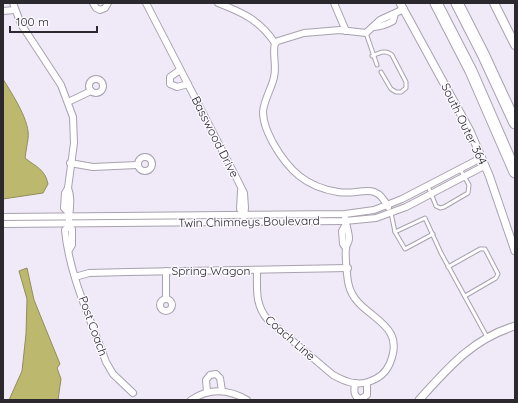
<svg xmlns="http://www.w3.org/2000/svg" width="518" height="403" font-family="Quicksand,sans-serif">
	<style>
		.water { fill: #bcb96e; stroke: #908e5b }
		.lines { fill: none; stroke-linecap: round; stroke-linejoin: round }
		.service-casing { stroke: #a8a1ae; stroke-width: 5 }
		.minor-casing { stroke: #a8a1ae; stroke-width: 8 }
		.tertiary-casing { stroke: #a8a1ae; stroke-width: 9 }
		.secondary-casing { stroke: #a8a1ae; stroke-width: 10 }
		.motorway-casing { stroke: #a8a1ae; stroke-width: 13 }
		.service { stroke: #fff; stroke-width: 3 }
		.minor { stroke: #fff; stroke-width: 6 }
		.tertiary { stroke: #fff; stroke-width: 7 }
		.secondary { stroke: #fff; stroke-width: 8 }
		.motorway { stroke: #fff; stroke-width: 11 }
		.labels { text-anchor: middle; stroke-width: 3; stroke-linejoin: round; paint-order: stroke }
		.street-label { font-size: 12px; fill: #2b292e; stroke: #fbf8fe }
	</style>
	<rect width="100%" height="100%" fill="#f0e9f7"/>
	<g class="water">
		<path d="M3,79c9,15 28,43 25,60 -1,6 -2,12 -3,19 11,9 20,11 23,26l-5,9 -40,6z"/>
		<path d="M27,268l7,32 26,64 -3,4 4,11 -3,21h-49l13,-29 4,-37 1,-35 -8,-28z"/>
	</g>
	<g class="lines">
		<g class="service-casing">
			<g id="service">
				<path d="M366,33l11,32"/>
				<path d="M372,56c7,-3 14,-7 20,-1l14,27v6l-5,4h-5l-5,-3 -10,-17"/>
				<path d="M428,186l8,20 4,2 4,-1 24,-14 1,-8 -9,-16"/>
				<path d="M391,213l4,19 30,-14 16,35 46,84"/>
				<path d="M395,232l10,17 28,-15"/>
				<path d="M448,267l32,-18h5l13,25 -2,4 -31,18"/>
			</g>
		</g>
		<g class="minor-casing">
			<g id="minor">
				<path d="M13,3l8,21 40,61 12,32 1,26 -6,45c5,13 0,25 1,39l3,2v16l-3,5"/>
				<path d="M93,3l3,5 4,2 5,-2 3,-5"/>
				<path d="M146,3l92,178 6,12 1,15 -1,9"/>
				<path d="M218,3c26,10 41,17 57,40"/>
				<path d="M334,3l12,28"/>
				<path d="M3,11l12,-1"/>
				<path d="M373,27c8,0 13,-2 20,-6l2,-7"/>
				<path d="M180,70l-10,7v7l7,3 11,-3"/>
				<circle cx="96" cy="86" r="7"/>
				<path d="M68,102l23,-11"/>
				<circle cx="145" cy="164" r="7"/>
				<path d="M70,163l23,4 44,-2"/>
				<path d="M68,188l-3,5 -1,15 5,5"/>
				<path d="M241,191l-1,18 4,3"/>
				<path d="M388,207c-13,-27 -27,-11 -50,-15 -32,-5 -49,-21 -65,-49 -5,-10 -10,-20 -10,-31 1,-13 9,-24 11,-35 3,-12 -2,-23 1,-34l3,-2 26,-8 36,-3 26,3 14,-13 24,-11"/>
				<path d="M3,217l342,-3 29,-4 28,-11 79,-41"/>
				<path d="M3,224l342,-3 31,-3 30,-11 78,-41"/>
				<path d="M346,224l-4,7 1,13 3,4"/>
				<path d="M69,227l-4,3c4,45 26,90 41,132l7,12 20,19"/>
				<path d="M166,271v27"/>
				<path d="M257,271c0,19 -2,34 11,49l65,55c11,6 22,11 35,7 10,-3 18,-9 22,-19 18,-43 -33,-45 -41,-77 -2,-7 -4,-31 -3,-39 1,-3 3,-5 3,-8 0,-8 -3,-13 -4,-21"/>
				<path d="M75,277l14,-4 39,-1 220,-4"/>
				<circle cx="166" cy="305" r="6"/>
				<path d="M355,383c-1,7 -2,14 6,16l6,-4v-12"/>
				<path d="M207,392l-1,-12 4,-5 6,-1 4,4 2,13"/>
				<path d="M191,400c18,-12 38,-11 56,0"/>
			</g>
		</g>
		<g class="tertiary-casing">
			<g id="tertiary">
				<path d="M400,3l70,128 19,44 26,76"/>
				<path d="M419,400c29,-32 53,-61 96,-74"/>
			</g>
		</g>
		<g class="secondary-casing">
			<path id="secondary" d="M494,3l21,42"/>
		</g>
		<g class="motorway-casing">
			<g id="motorway">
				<path d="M436,3l35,68 44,101"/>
				<path d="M457,3l26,51 32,69"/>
			</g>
		</g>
		<use href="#service" class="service"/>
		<use href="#minor" class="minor"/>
		<use href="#tertiary" class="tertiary"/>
		<use href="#secondary" class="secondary"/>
		<use href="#motorway" class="motorway"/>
	</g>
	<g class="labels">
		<g class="street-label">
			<text transform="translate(464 124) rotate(64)" y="4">South Outer 364</text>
			<text transform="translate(215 137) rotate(63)" y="4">Basswood Drive</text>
			<text transform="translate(249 222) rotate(-1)" y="4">Twin Chimneys Boulevard</text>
			<text x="211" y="275">Spring Wagon</text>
			<text transform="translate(93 326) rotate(70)" y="4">Post Coach</text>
			<text transform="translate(290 338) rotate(41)" y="4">Coach Line</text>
		</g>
	</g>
	<rect width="518" height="403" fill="none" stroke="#2b292e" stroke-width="8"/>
	<path d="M10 26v6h87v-6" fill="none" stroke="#2b292e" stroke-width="2"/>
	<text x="16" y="26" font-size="12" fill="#2b292e" stroke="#fbf8fe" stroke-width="3" paint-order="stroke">100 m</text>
</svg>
